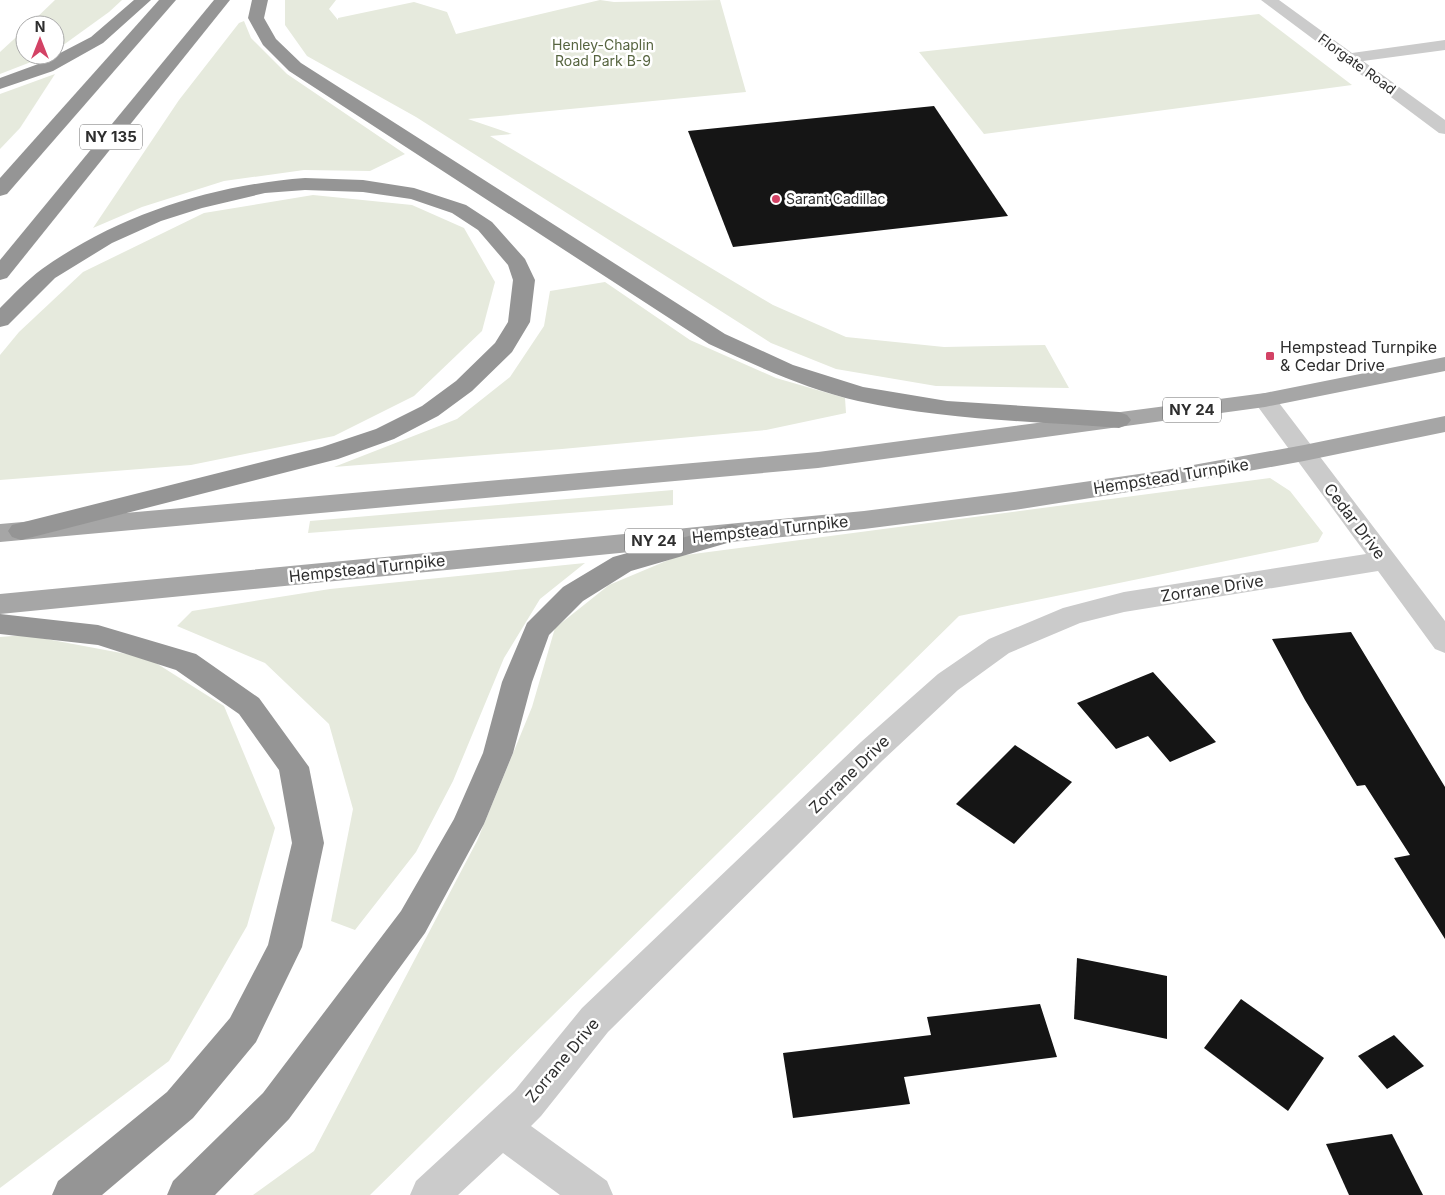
<svg xmlns="http://www.w3.org/2000/svg" width="1445" height="1195" font-family="Inter,sans-serif">
	<style>
		.green { fill: #e6eadd }
		.building { fill: #151515 }
		.lines { fill: none; stroke-linecap: round; stroke-linejoin: round }
		.street { fill: #cbcbcb; fill-rule: evenodd }
		.primary { fill: #a6a6a6; fill-rule: evenodd }
		.highway { fill: #959595; fill-rule: evenodd }
		.poi-dot { fill: #d34265; stroke: #fff; stroke-width: 2 }
		.labels { text-anchor: middle; stroke-width: 5; stroke-linejoin: round; paint-order: stroke }
		.far-park-label { font-size: 14px; fill: #576540; stroke: #fff }
		.far-street-label { font-size: 14px; fill: #2e2e2e; stroke: #fff }
		.far-poi-label { font-size: 14px; fill: #2e2e2e; stroke: #fff; text-anchor: start }
		.shield { fill: #fff; stroke: #6d6d6d; stroke-width: 1 }
		.shield-label { font-size: 15px; font-weight: bold; fill: #2e2e2e }
		.poi-label { font-size: 16px; fill: #2e2e2e; stroke: #fff; text-anchor: start }
		.street-label { font-size: 16px; fill: #2e2e2e; stroke: #fff }
	</style>
	<rect width="100%" height="100%" fill="#fff"/>
	<g class="green">
		<path d="M55,0h67l-13,12 -54,39v-26h-26z"/>
		<path d="M285,0h51l-7,9 9,11v-2l76,-16 33,10 9,22 144,-34 14,2 106,-2 26,92 -278,27 44,15 -22,2 283,169 73,32 98,10 101,-2 24,43 -133,-2 -100,-17 -65,-26 -355,-226 -109,-61 -22,-31z"/>
		<path d="M1259,14l93,71 -368,49 -65,-82z"/>
		<path d="M244,21l7,17 36,36 118,80 -35,17 -66,-1 -80,11 -82,26 -49,21 86,-128 60,-77z"/>
		<path d="M25,29v26h24l-49,19v-22z"/>
		<path d="M55,74l-35,54 -20,21v-55z"/>
		<path d="M313,195l99,10 52,23 31,54 -13,49 -68,65 -80,40 -143,29 -191,15v-125l19,-23 64,-60 121,-59z"/>
		<path d="M605,282l85,58 86,38 69,20 1,15 -80,17 -204,19 -228,18 123,-48 53,-42 34,-51 6,-35z"/>
		<path d="M1270,478l20,13 33,42 -5,9 -359,74 -589,579h-117l61,-44 163,-310 55,-134 23,-79 54,-43 69,-29z"/>
		<path d="M673,490v15l-365,28 2,-12z"/>
		<path d="M585,563l-45,36 -36,59 -51,123 -37,71 -61,78 -24,-9 22,-112 -24,-85 -64,-61 -88,-37 15,-15 138,-22z"/>
		<path d="M25,635l123,23 76,48 51,122 -28,98 -78,135 -169,127v-551z"/>
	</g>
	<g class="building">
		<path d="M934,106l74,110 -275,31 -45,-116z"/>
		<path d="M1351,632l94,155v152l-51,-81 16,-3 -45,-70 -8,1 -52,-86 -33,-61z"/>
		<path d="M1153,672l63,70 -46,20 -22,-26 -32,13 -39,-46z"/>
		<path d="M1015,745l57,37 -58,62 -58,-40z"/>
		<path d="M1077,958l90,18v63l-93,-20z"/>
		<path d="M1241,999l83,59 -36,53 -84,-63z"/>
		<path d="M1040,1004l17,53 -153,20 6,27 -117,14 -10,-65 148,-18 -4,-18z"/>
		<path d="M1394,1035l30,31 -37,23 -29,-33z"/>
		<path d="M1392,1134l31,61h-74l-23,-51z"/>
	</g>
	<g class="lines">
		<g class="street">
			<path d="M1261,0h18l73,53 93,-13v10l-82,11 82,59v14l-6,-1z"/>
			<path d="M1265,393l8,2 172,226v32l-10,-4 -57,-78 -254,41 -44,11 -71,30 -51,37 -75,70 -275,272 -67,84 -10,10 76,55 6,14h-53l-57,-42 -45,42h-48l6,-14 99,-91 67,-82 279,-266 77,-68 51,-35 74,-31 61,-16 242,-38 -113,-154 4,-5z"/>
		</g>
		<g class="primary">
			<path d="M1445,357v14l-180,36 -447,61 -818,74v-18l818,-72 447,-59z"/>
			<path d="M1445,416v16l-141,29 -144,26 -139,22 -157,20 -864,85v-20l864,-83 157,-20 139,-20 144,-26z"/>
		</g>
		<g class="highway">
			<path d="M134,0h17l-48,43 -50,28 -53,18v-11l41,-15 50,-26z"/>
			<path d="M159,0h17l-169,194 -7,2v-18z"/>
			<path d="M214,0h16l-223,278 -7,2v-20z"/>
			<path d="M252,0h16l-4,18 12,21 25,24 424,271 68,31 70,22 84,14 172,11 8,3 4,5 -4,5 -8,3c-87,-7 -176,-8 -261,-27 -52,-12 -101,-35 -149,-57l-420,-273 -26,-26 -15,-27z"/>
			<path d="M305,178l58,2 51,8 52,17 26,17 33,37 10,21 -5,42 -18,30 -40,39 -34,25 -44,23 -56,20 -317,81 -9,-3 -4,-6 4,-6 310,-78 54,-18 46,-23 34,-25 39,-38 13,-21 5,-42 -5,-15 -30,-35 -26,-17 -41,-14 -48,-7 -58,-2 -40,3 -63,15 -41,13 -49,22 -57,35 -47,47 -8,2v-19c13,-13 27,-28 42,-39 76,-54 170,-84 263,-91z"/>
			<path d="M732,524l9,3 4,6 -4,6 -110,32 -48,30 -34,34 -17,47 -19,71 -29,71 -59,109 -136,186 -74,76h-48l6,-14 90,-88 138,-182 53,-92 29,-66 19,-71 25,-59 36,-36 50,-30z"/>
			<path d="M0,614l98,11 98,29 63,44 50,69 15,76 -22,104 -46,95 -63,76 -91,77h-50l6,-14 109,-89 63,-74 38,-73 24,-102 -13,-73 -40,-56 -63,-44 -78,-25 -98,-11z"/>
		</g>
	</g>
	<g class="poi-dot">
		<circle cx="776" cy="199" r="5"/>
		<rect x="1265" y="351" width="10" height="10" rx="2.5"/>
	</g>
	<g class="labels">
		<g class="far-park-label">
			<text x="603" y="50">Henley-Chaplin<tspan x="603" dy="16">Road Park B-9</tspan></text>
		</g>
		<g class="far-street-label">
			<text transform="translate(1357 64) rotate(36)" y="5">Florgate Road</text>
		</g>
		<g class="far-poi-label">
			<text x="786" y="204">Sarant Cadillac</text>
		</g>
		<g class="shield">
			<rect x="80" y="124.5" width="62" height="25" rx="4"/>
			<rect x="1163" y="397.5" width="58" height="25" rx="4"/>
			<rect x="625" y="528.5" width="58" height="25" rx="4"/>
		</g>
		<g class="shield-label">
			<text x="111" y="142">NY 135</text>
			<text x="1192" y="415">NY 24</text>
			<text x="654" y="546">NY 24</text>
		</g>
		<g class="poi-label">
			<text x="1280" y="353">Hempstead Turnpike<tspan x="1280" dy="18">&amp; Cedar Drive</tspan></text>
		</g>
		<g class="street-label">
			<text transform="translate(1171 476) rotate(-9)" y="6">Hempstead Turnpike</text>
			<text transform="translate(1355 521) rotate(53)" y="6">Cedar Drive</text>
			<text transform="translate(770 529) rotate(-6)" y="6">Hempstead Turnpike</text>
			<text transform="translate(367 568) rotate(-6)" y="6">Hempstead Turnpike</text>
			<text transform="translate(1212 588) rotate(-9)" y="6">Zorrane Drive</text>
			<text transform="translate(849 774) rotate(-44)" y="6">Zorrane Drive</text>
			<text transform="translate(562 1060) rotate(-50)" y="6">Zorrane Drive</text>
		</g>
	</g>
	<g transform="translate(40 40)"><circle r="24" fill="#ffffff" stroke="#ababab"/>
	<path d="M0-4L9 19L0 12L-9 19Z" fill="#d34265"/>
	<text y="-8" font-size="14" font-weight="bold" text-anchor="middle" fill="#2e2e2e">N</text>
	</g>
</svg>
